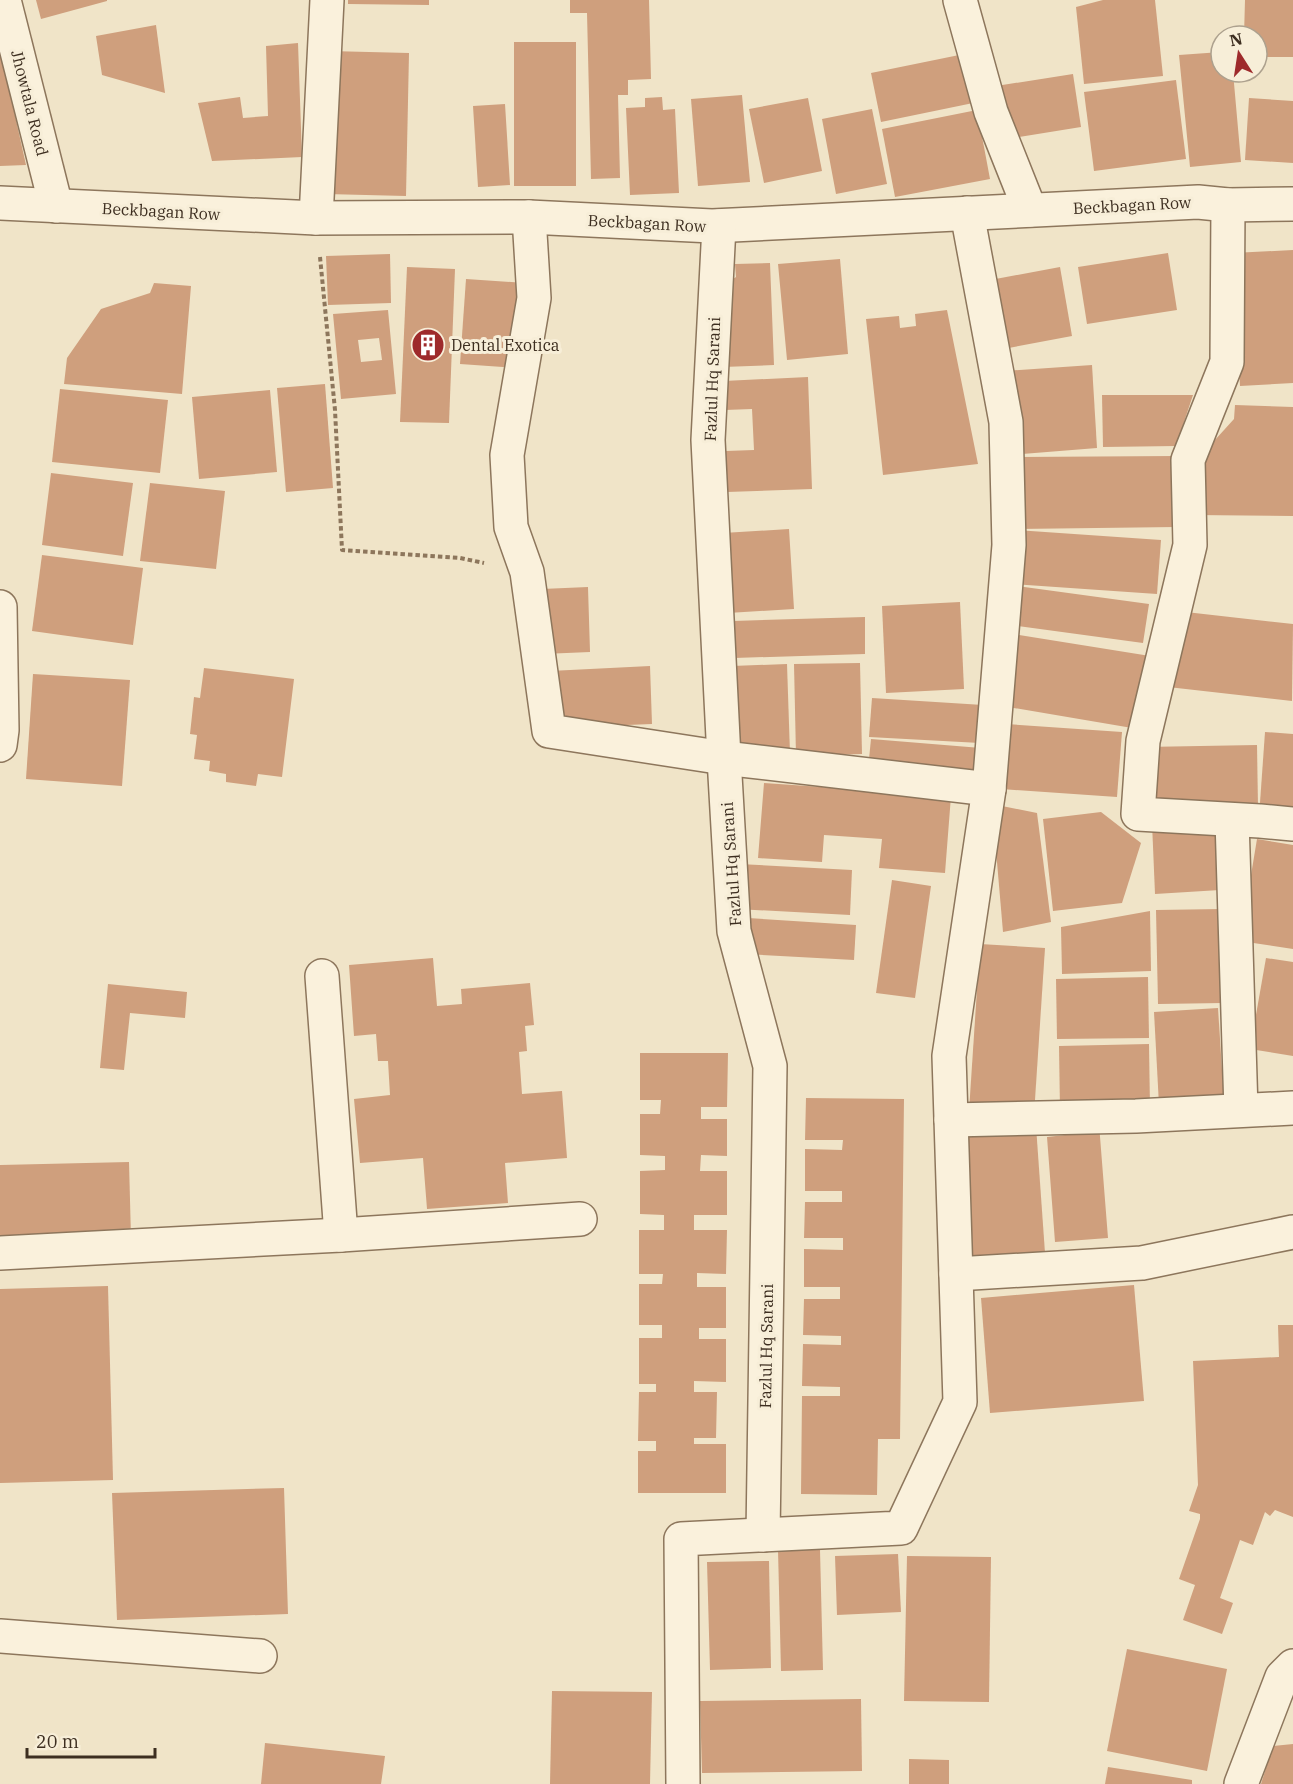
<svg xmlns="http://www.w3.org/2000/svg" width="1293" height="1784" font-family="'IBM Plex Serif',serif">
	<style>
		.building { fill: #cf9f7d; fill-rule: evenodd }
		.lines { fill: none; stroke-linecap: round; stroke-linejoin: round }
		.minor-casing { stroke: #8d765c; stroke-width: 36 }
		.path { stroke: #8d765c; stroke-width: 4; stroke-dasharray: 4.5 3; stroke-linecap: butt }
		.minor { stroke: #faf1dc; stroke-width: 33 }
		.labels { text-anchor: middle; stroke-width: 6; stroke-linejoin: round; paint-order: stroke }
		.street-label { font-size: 16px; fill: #3d2e20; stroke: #f7eed8 }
		.poi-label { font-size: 16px; fill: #3d2e20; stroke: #f7eed8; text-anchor: start }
	</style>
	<rect width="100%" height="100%" fill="#f0e4c8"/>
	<g class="building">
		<path d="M36,0h71v1l-66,18z"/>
		<path d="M348,0h81v5l-81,-1z"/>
		<path d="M570,0h79l2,79 -23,1v15h-10l2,83 -29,1 -4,-166h-17z"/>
		<path d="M1103,0h52l8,76 -79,8 -8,-77z"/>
		<path d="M1245,0h48v57h-36v-21h-13z"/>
		<path d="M156,25l9,68 -63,-18 -6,-39z"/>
		<rect x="514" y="42" width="62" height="144"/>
		<path d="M298,43l4,114 -90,4 -14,-58 42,-6 3,21 25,-2 -2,-70z"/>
		<path d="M329,51l80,2 -3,143 -80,-2z"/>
		<path d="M1221,52v20h12l8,90 -51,5 -11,-112z"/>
		<path d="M0,53h1l25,112 -26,1z"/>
		<path d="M969,53l9,49 -97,20 -10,-49z"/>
		<path d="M1073,74l8,53 -75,12 -10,-53z"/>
		<path d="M1176,80l10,79 -92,12 -10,-79z"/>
		<path d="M742,95l8,87 -52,4 -7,-87z"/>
		<path d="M662,97l1,13 12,-1 4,84 -49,2 -4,-87 19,-1v-9z"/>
		<path d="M808,98l14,73 -58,12 -15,-74z"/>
		<path d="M1249,98l44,3v62l-48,-3z"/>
		<path d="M505,104l5,81 -32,2 -5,-81z"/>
		<path d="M872,109l15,75 -51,10 -14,-75z"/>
		<path d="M977,110l13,69 -95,18 -13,-68z"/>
		<path d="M1293,250v133l-53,3 -7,-133z"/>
		<path d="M1168,253l9,57 -90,14 -9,-57z"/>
		<path d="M390,254l1,49 -63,2 -2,-49z"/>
		<path d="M840,259l8,95 -61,6 -9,-96z"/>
		<path d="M770,263l4,102 -51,2 -4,-78 17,-12 -1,-13z"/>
		<path d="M407,267l48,2 -6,154 -49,-1z"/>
		<path d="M1060,267l12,69 -74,14 -13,-69z"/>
		<path d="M466,279l59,4 -6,85 -59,-4z"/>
		<path d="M154,283l37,3 -9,108 -118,-10 3,-26 34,-49 49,-16z"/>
		<path d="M388,310l8,84 -55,5 -8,-85zM379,338l3,22 -21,2 -3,-22z"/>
		<path d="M947,310l31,154 -95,11 -17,-156 33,-3 1,12 16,-2 -1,-12z"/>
		<path d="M1092,365l5,83 -86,7 -6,-84z"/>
		<path d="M808,377l4,112 -85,3 -1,-41 28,-1 -2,-41 -27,1 -1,-29z"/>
		<path d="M325,384l8,104 -47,4 -9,-104z"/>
		<path d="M60,389l108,11 -8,73 -108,-11z"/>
		<path d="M270,390l7,82 -78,7 -7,-82z"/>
		<path d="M1102,395h91l-17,51 -73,1z"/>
		<path d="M1235,405l58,2v109l-99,-1 1,-53 39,-43z"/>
		<path d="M1176,456v71l-159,2v-72z"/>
		<path d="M51,473l82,10 -10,73 -81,-11z"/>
		<path d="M150,483l75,8 -9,78 -76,-8z"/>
		<path d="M789,529l5,80 -66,4 -5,-80z"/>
		<path d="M1015,530l146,10 -4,54 -146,-10z"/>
		<path d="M42,555l101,13 -10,77 -101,-14z"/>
		<path d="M1017,586l132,18 -6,39 -132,-18z"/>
		<path d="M588,587l2,65 -47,2 -1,-65z"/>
		<path d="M960,602l4,87 -78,4 -4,-87z"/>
		<path d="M1177,611l116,13 -1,77 -124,-14z"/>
		<path d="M865,617v37l-131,4 -1,-37z"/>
		<path d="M1013,634l137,22 -12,73 -130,-22z"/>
		<path d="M860,663l2,91 -66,2 -2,-92z"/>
		<path d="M787,664l3,90 -56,1 -2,-89z"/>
		<path d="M650,666l2,58 -100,4 -2,-57z"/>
		<path d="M204,668l90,11 -12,98 -24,-3 -2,12 -30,-4v-8l-17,-3 1,-10 -16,-2 3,-24 -7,-1 4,-37 6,1z"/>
		<path d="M33,674l97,6 -8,106 -96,-7z"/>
		<path d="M872,698l111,7 -3,38 -111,-6z"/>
		<path d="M1006,724l116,8 -5,65 -116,-8z"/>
		<path d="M1265,732l28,2v85l-34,-2z"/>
		<path d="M871,739l110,9 -3,30 -110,-9z"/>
		<path d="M1257,745l1,62 -112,3 -2,-63z"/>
		<path d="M764,783l187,13 -6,77 -66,-5 3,-29 -58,-4 -2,27 -64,-4z"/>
		<path d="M992,804l45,9 14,109 -48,10z"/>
		<path d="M1101,812l40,31 -19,60 -69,8 -10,-92z"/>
		<path d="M1216,819l4,71 -65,4 -3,-71z"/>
		<path d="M1257,839l36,6v104l-53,-8z"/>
		<path d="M739,864l113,6 -2,45 -114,-6z"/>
		<path d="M892,880l39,6 -16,112 -39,-5z"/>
		<path d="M1222,909l1,94 -65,1 -2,-94z"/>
		<path d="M1150,911l1,60 -89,3 -1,-47z"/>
		<path d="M748,918l108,7 -2,35 -109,-6z"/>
		<path d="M980,944l65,4 -11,167 -65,-4z"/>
		<path d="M433,958l4,48 25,-2 -1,-15 69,-6 4,42 -9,1 2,25 -8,1 3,42 40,-3 5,67 -62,5 3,40 -81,6 -4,-51 -63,5 -6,-64 36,-4 -2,-34h-10l-2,-27 -22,2 -5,-71z"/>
		<path d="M1266,958l27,4v94l-43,-7z"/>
		<path d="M1148,977l1,61 -92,1 -1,-60z"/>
		<path d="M108,984l79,8 -2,26 -55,-5 -6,57 -24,-2z"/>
		<path d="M1218,1008l6,93 -65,4 -5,-93z"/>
		<path d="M1149,1044l1,65 -90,2 -1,-65z"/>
		<path d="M640,1053h88l-1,54h-26v12h26v37l-26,-1 -1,16h27v44h-33v15h33l-1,44 -29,-1v14h29v41h-27v11h27v43l-32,-1v11h23l-1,46h-22v6h32v49h-88v-42h18v-10h-18l1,-49h17v-8h-17v-46h23v-13h-23v-41h23l1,-10h-24v-44h25v-15l-24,-1v-43l25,-1v-14l-25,-1v-41h20l1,-14h-21z"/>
		<path d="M806,1098l98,1 -4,340h-22l-1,56 -76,-1 1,-98h38v-9l-38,-1 1,-42 38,1v-9l-38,-1 1,-36h36v-12h-36v-38l39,1v-12h-39l1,-36h37v-11h-37v-42l37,1 1,-10h-38z"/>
		<path d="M1099,1124l9,114 -53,4 -8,-105 27,-3 -2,-8z"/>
		<path d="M1036,1126l9,127 -73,6 -9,-128z"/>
		<path d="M129,1162l2,76 -131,3v-76z"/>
		<path d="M1134,1285l10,116 -154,12 -9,-115z"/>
		<path d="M108,1286l5,194 -113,3v-194z"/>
		<path d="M1278,1325h15v192l-18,-7 -5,6 -5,-4 -12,33 -13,-5 -20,58 13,5 -11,31 -39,-14 12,-35 -16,-6 21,-60v-5l-11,-3 9,-26 -5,-124 86,-4z"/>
		<path d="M284,1488l4,126 -171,6 -5,-127z"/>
		<path d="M778,1550h42l3,120 -42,1z"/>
		<path d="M898,1554l3,58 -64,3 -2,-59z"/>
		<path d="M907,1556l84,1 -2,145 -85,-1z"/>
		<path d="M769,1561l2,107 -61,2 -3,-108z"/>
		<path d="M1127,1649l100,20 -20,102 -100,-20z"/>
		<path d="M552,1691l100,1 -2,92h-100z"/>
		<path d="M861,1699l1,72 -160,2 -2,-72z"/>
		<path d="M265,1743l120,13 -4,28h-120z"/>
		<path d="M1293,1744v40h-32l12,-38z"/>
		<path d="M909,1759l40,1v24h-40z"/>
		<path d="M1108,1767l84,13v4h-87z"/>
	</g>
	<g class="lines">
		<g class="minor-casing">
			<g id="minor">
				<path d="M4,0l52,206"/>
				<path d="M960,0l31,112 39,98"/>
				<path d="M0,203l316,15 213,-1 183,9 486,-24 30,3 65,-1"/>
				<path d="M1228,205l-1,157 -39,98 2,85 -47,196 -5,73 122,7 33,3"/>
				<path d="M529,217l5,81 -27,157 4,72 16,45 22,159 175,27 265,31 20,-244 -3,-123 -39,-209"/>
				<path d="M316,218l11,-218"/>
				<path d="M719,226l-11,214 16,318 10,173 36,135 -7,469"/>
				<path d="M0,607l2,123 -2,15"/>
				<path d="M1232,820l9,290"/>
				<path d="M322,976l19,259"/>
				<path d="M951,1120l185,-4 157,-8"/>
				<path d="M0,1253l341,-18 239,-16"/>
				<path d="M956,1274l186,-11 151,-31"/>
				<path d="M0,1636l260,20"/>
				<path d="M683,1784l-2,-245 220,-11 59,-126 -11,-346 40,-267"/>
				<path d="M1241,1784l41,-107 11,-11"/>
			</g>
		</g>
		<path class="path" d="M320,257l15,153 7,140 118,8 24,5"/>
		<use href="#minor" class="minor"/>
	</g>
	<defs>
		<g id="building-disc" transform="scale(1.725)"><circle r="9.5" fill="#9e2a2b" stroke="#f7eed8"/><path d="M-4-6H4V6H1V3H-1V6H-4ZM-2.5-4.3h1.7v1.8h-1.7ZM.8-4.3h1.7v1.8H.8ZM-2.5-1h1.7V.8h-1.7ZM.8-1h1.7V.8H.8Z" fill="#fff"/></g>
	</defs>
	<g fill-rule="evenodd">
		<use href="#building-disc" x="428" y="345"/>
	</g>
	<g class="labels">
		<g class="street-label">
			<text transform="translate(30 103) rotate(76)" y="6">Jhowtala Road</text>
			<text transform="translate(1132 205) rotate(-3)" y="6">Beckbagan Row</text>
			<text transform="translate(161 211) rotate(3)" y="6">Beckbagan Row</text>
			<text transform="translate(647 223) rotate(3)" y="6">Beckbagan Row</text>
			<text transform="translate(712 379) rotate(-88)" y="6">Fazlul Hq Sarani</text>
			<text transform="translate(731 864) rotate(-94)" y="6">Fazlul Hq Sarani</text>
			<text transform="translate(766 1346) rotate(-89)" y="6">Fazlul Hq Sarani</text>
		</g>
		<g class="poi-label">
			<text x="451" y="351">Dental Exotica</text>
		</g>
	</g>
	<g transform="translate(1239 54) rotate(348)"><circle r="28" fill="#f7eed8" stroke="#ada18e" stroke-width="1.5"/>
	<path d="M0-4.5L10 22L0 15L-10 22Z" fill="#9e2a2b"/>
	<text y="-9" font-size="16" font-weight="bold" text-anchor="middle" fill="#3d2e20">N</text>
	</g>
	<path d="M27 1748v9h128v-9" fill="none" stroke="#3d2e20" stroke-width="3"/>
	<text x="36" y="1748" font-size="18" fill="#3d2e20" stroke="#f7eed8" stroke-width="4.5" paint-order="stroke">20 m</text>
</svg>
